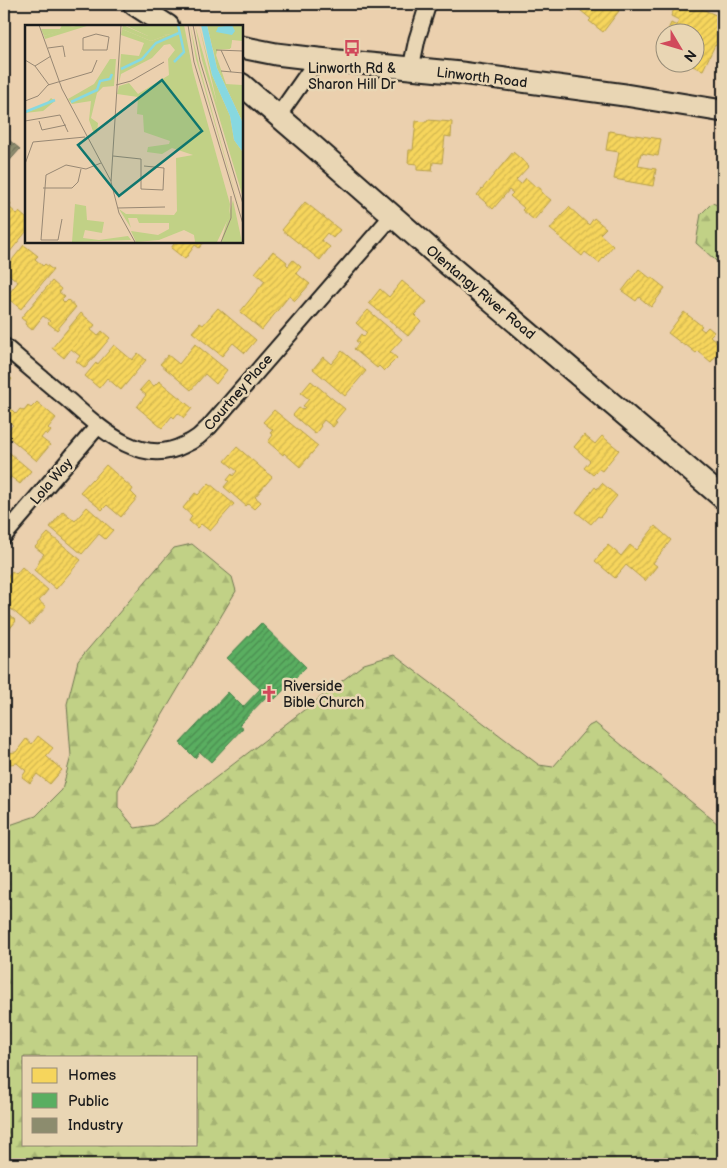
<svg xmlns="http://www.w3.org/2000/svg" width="727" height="1168" font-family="'Balsamiq Sans',sans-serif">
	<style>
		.forest { fill: url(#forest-firs); stroke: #6e7651; fill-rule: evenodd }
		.homes { fill: url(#homes-hatch); stroke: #b59e49 }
		.public { fill: url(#public-hatch); stroke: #47824c }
		.industry { fill: url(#industry-hatch); stroke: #6a6a55 }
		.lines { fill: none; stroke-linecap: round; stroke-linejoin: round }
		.street-casing { stroke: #1c1c1c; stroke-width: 19 }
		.secondary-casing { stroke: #1c1c1c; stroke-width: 25 }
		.street { stroke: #e9d6b4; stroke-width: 15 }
		.secondary { stroke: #e9d6b4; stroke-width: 21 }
		.labels { text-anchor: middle; stroke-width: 5; stroke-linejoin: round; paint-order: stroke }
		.poi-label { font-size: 14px; fill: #1c1c1c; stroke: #e9d6b4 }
		.street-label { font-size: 14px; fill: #1c1c1c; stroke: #e9d6b4 }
		.inset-river { fill: none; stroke: #87d8e0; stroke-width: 2.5 }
		.inset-road { fill: none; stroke: #988874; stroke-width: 1 }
		.view { fill: #0f766e; fill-opacity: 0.15; stroke: #0f766e; stroke-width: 2.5 }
		.inset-edge { fill: none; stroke: #1c1c1c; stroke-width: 2.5 }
	</style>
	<defs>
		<pattern id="forest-firs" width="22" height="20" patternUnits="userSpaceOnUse" patternTransform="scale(1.25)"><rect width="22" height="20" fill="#c1d186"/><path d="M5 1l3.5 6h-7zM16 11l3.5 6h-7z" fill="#a5b373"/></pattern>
		<pattern id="homes-hatch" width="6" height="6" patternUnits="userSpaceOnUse" patternTransform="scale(1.25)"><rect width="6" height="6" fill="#f6d55c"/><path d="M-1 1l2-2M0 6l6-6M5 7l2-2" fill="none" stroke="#d2b64f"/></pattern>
		<pattern id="public-hatch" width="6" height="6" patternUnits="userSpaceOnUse" patternTransform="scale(1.25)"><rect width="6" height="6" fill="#5aae61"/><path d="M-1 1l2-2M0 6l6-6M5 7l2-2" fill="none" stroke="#4a8d4f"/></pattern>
		<pattern id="industry-hatch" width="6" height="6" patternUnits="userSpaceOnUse" patternTransform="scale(1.25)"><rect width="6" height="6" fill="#8c8c6e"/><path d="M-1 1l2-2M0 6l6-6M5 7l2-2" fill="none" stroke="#72725a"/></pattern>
	</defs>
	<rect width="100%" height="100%" fill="#ebd0ae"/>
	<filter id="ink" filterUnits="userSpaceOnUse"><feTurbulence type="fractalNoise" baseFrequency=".02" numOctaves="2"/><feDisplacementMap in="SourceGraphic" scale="10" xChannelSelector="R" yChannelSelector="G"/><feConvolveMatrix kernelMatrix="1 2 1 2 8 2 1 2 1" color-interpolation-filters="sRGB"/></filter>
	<g filter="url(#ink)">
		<g class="forest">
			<path d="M712,203l11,4v60l-27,-24 5,-29z"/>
			<path d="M192,544l40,33 4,14 -118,199v17l17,21 19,-3 210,-161 30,-9 145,110 14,2 36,-41 6,-3 128,105v336h-719v-337l32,-11 26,-26 9,-34 -4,-52 11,-43 96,-113zM24,1057h172v87h-172z"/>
		</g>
		<g class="homes">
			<path d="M562,4h49l8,7 -16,21 -14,-11 2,-2 -16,-13 -4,5z"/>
			<path d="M688,4h2l33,14v15l-5,13 -3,-1 -12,25 -13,-5 -1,3 -12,-6h17v-30h-27l4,-9 6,3 2,-6 -8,-4 5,-11 9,5z"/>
			<path d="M664,38v19l-6,-3z"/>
			<path d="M428,120l24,2 -1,15 -6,-1 -3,27 -9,-1 -1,9 -15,-1v-6l-9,-1 1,-13h4l3,-29 11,1z"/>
			<path d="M609,131l52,8 -3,17 -17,-3 -3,13 18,3 -3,17 -39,-7 5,-27 -13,-2z"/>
			<path d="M513,152l16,14 -13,14 5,4 5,-6 10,9h2l3,2v3l10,8 -17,20 -12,-10 2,-2 -14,-12 3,-3 -4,-3 -16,19 -16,-14z"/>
			<path d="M5,199l6,5 -2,3 8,7 2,-2 7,6v14l-17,21 -5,-4v-8l2,-2 -2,-2v-36z"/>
			<path d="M305,202l35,28 -7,8 -6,-5 -6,7 9,7 -10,13 -38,-30z"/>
			<path d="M569,207l20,18 5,-7 12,10 -6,6 13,12 -14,17 -14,-11 -3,4 -32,-27z"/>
			<path d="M176,241h29l-6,7 -4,-3 -10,14 -14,-11z"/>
			<path d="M24,245l14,11 -3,3 8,7 2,-2 8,6 -32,39 -15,-12 12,-15 -14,-12z"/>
			<path d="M273,251l14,11 -1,2 2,2 5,-6 8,7 -5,6 14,11 -15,17 -6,-5 -27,34 -22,-18 25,-31 -10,-8z"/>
			<path d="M639,269l11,9 1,-1 14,11 -14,19 -12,-10 -3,4 -14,-10z"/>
			<path d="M52,281l9,8 -2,3 6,5 -3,3 3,3 3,-3 8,7 -19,23 -9,-7 2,-2 -7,-5 -11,14 -7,-6 1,-2 -5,-4z"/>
			<path d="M402,281l25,21 -12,13 6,6 -13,15 -39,-33 11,-14 9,8z"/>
			<path d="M218,308l38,32 -11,13 -12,-10 -11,13 -30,-24 8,-9 3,2z"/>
			<path d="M368,310l34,29 -12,13 7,6 -13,13 -5,-5 -2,2 -23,-19 5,-6 -3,-2 5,-7 3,3 3,-4 -11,-10z"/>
			<path d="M684,312l18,14 -2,2 4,3 4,-4 6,5 -4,4 13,11 -12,15 -13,-11 -2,2 -10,-8 -1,1 -17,-13z"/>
			<path d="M81,313l14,12 -4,5 7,6 4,-5 8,7 -25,30 -9,-7 4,-5 -9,-7 -7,9 -12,-10z"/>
			<path d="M195,344l32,26 -11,14 -11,-10 -14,16 -31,-26 8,-9 11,9z"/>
			<path d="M114,345l18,15 6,-7 8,7 -25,30 -14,-12 -8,10 -14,-12 11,-13 1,2z"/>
			<path d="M342,351l24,20 -21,25 -32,-27 10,-12 8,7z"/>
			<path d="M4,373l8,6 -8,10z"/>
			<path d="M148,381l6,5 5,-5 33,27 -8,10 -6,-5 -4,5 -2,-2 -10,12 -25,-21 9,-12 -6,-5z"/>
			<path d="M311,381l34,28 -10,12 2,1 -4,5 -9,-7 -4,5 1,1 -6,8 -22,-19 6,-7 3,2 3,-3 -2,-1 6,-7 -8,-6z"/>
			<path d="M37,402l19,16 -8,10 3,3 -3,4 -3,-2 -4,5 9,7 -13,16 -32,-27 8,-9 -9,-8v-2l6,-7 6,6 4,-5 4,2 4,-5 3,2z"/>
			<path d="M274,410l44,36 -18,21 -16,-14 -1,2 -15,-13 5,-7 -3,-2 3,-3 -10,-8z"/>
			<path d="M584,435l11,9 7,-8 17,14 -17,21 -3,-2 -6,6 -9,-7 6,-7 -16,-14z"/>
			<path d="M237,447l35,30 -17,20 6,5 -7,7 -6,-5 -2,2 -22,-19 5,-6 -2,-1 5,-6 1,2 4,-5 -12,-10z"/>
			<path d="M4,448l27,23 -11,13 -9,-7 -6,8 -1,-1z"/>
			<path d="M106,465l27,24 -2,3 6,6 -16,19 -14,-12 -5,5 -22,-18 12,-13 1,1z"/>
			<path d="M209,483l25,21 -24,27 -9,-7 -4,4 -8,-7 3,-5 -9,-8 12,-15 3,2z"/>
			<path d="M602,483l15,13 -17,21 -2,-1 -7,8 -15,-12 19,-25 2,2z"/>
			<path d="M87,507l26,23 -8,9 -6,-5 -17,20 -32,-27 13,-16 12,10z"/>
			<path d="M655,526l16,14 -18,23 4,3 -12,15 -19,-16 -11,13 -20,-17 13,-16 13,11 9,-11 6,5z"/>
			<path d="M48,533l33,27 -25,29 -22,-19 6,-9 -1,-1 5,-6 -9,-7z"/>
			<path d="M22,567l26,23 -9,11 7,6 -16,18 -26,-22v-21l2,-3h-1l7,-8 4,3z"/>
			<path d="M4,610l12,11 -12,15z"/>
			<path d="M38,736l15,12 -7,8 16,14 -12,14 -13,-10 -7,9 -8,-6 4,-6 -9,-8 -13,2v-12l12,-1 10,-13 6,5z"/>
		</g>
		<path class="public" d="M261,623l45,44 -31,32 -6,-5 -30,31 4,3 -32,34 -11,-10 -5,6 -15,-15 48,-51 15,15 17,-18 -33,-31z"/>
		<path class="industry" d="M9,140l11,9 -15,17 -1,-1v-19z"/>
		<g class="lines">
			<g class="street-casing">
				<g id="street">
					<path d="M411,68l6,-29 11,-35"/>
					<path d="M278,116l40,-57"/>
					<path d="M4,346c21,18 42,36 64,54 31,27 72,68 116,45 5,-2 10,-5 14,-8 4,-3 7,-7 11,-10l183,-211"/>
					<path d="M4,536l94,-110"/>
				</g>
			</g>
			<g class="secondary-casing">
				<g id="secondary">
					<path d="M134,4l34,22"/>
					<path d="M241,47l35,7 42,5 143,14 164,22 98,16"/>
					<path d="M241,84l71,61 132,116 279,237"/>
				</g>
			</g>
			<use href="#street" class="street"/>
			<use href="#secondary" class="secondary"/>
		</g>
	</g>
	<defs>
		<g id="bus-bare" transform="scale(1.35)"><path d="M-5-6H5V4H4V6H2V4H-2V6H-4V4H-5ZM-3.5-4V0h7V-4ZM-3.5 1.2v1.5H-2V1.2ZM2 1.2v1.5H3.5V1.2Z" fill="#d1495b" stroke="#e9d6b4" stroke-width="2.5" paint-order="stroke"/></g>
		<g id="church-bare" transform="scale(1.35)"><path d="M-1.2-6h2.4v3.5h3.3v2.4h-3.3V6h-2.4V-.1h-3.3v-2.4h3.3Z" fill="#d1495b" stroke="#e9d6b4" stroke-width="2.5" paint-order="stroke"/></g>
	</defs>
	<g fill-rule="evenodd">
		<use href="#bus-bare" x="352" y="48"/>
		<use href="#church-bare" x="269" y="694"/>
	</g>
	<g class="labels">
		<g class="poi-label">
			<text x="352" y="73">Linworth Rd &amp;<tspan x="352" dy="16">Sharon Hill Dr</tspan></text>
			<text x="283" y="691" text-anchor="start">Riverside<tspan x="283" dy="16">Bible Church</tspan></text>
		</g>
		<g class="street-label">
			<text transform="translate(482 77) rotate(7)" y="5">Linworth Road</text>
			<text transform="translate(481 292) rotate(40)" y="5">Olentangy River Road</text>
			<text transform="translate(238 392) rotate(-49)" y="5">Courtney Place</text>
			<text transform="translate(51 481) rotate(-49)" y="5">Lola Way</text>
		</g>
	</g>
	<g transform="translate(25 25)">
		<rect width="218" height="218" fill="#ebd0ae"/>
		<path d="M54,0h11l-45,14 -1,-3zM98,0l25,11 22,-2 -19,7 -29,-12zM165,0l9,40 43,152 -46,-158zM170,0l22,78 -18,-78 13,50 18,41 4,24 8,11v43l-40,-134zM182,0h35v16l-10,-1 -2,9 -17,1zM208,175l9,42h-21z" fill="#c1d186"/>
		<path d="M37,0l14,2 -32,9 -3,-7h19zM100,0h59l9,46 37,133 -1,13 -12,25h-22l-1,-7 -10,-5 -25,10 -23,2 -5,-11 27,4 11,-6v-6h-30l-2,-5h-9l3,10 -12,-19 7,5 48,1 3,-4 -1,-53 17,-3 -21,-7 -10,6 -15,-2 1,-5 21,-3 1,-3 -26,-9 -1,-17 -6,-1 1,-17 -21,-3 2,-8 10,-3 9,11 31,-19 -1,-16 7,-9 -5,-6 -6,1 -12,13 -31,16 -2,9 2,-29 18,2 5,-13 -23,-8 1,-6 29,12 19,-7 -20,3zM186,14l21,1 -1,8h-13l-2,7 10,29 16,1v50v-14l-25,-53zM85,34h6l-2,27 -11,1 -6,6 -6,25 7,5 -1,10 -3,1 -5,-14 2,-19 -19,3 -4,-5 26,-15zM26,73l4,3 -12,10 -18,2 20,-8zM50,179l11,2 1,14 17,2 -2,11 -17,-3 -2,8 16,2 29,-4 3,4 -59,2z" fill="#c1d186"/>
		<path d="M176,0h6l10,43 25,53v30l-8,-11 -4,-24 -18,-41zM207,0l3,6 -3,4 -16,-3 2,-5z" fill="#87d8e0"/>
		<path class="inset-river" d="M149,37l10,-10 -6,-27M96,44l21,-10 14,-16 23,-10M46,77l26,-12 3,-9 10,-2 2,-5M0,87l30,-12"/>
		<path class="inset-road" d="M14,0l23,64 49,92M96,0l-10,157 8,31 16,29M163,0l6,37 49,162M168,0l7,36 43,143M71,9l13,3 -2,13h-24v-12zM23,23l15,-2 2,11M191,25l27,1M196,25l10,22M0,35l10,6 14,19M10,41l16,-10M196,46l22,2M91,60l15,-4 33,-19M0,76l13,-5 10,-11 44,-13 5,-12M0,96l35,-6 8,17M14,96l3,9 24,-5M88,131l28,3v30l22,1 1,-22 -20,-2M0,139l8,-22 52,-5M18,163h29l6,-6 3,-13M93,183l47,-1M37,194l-4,21h-17l5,-65 20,-10 20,4 15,-6M196,217l10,-24v-22"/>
		<path class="view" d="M137,55l40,51 -83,65 -41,-51z"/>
		<rect width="218" height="218" class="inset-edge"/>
	</g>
	<rect width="727" height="1168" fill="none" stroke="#e9d6b4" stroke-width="20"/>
	<rect x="10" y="10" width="707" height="1148" fill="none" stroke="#1c1c1c" stroke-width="2" filter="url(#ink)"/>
	<rect x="22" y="1056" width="175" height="90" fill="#e9d6b4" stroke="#978c77"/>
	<rect x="32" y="1068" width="25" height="15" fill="#f6d55c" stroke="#978c77"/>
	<text x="68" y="1080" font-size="15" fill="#1c1c1c">Homes</text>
	<rect x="32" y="1093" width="25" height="15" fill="#5aae61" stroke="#978c77"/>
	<text x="68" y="1106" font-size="15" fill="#1c1c1c">Public</text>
	<rect x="32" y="1118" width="25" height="15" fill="#8c8c6e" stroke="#978c77"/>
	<text x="68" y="1130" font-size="15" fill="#1c1c1c">Industry</text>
	<g transform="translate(680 48) rotate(128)"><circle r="24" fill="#e9d6b4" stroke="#978c77"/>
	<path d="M0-4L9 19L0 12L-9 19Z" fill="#d1495b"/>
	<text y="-8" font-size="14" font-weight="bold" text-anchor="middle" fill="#1c1c1c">N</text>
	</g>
</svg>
